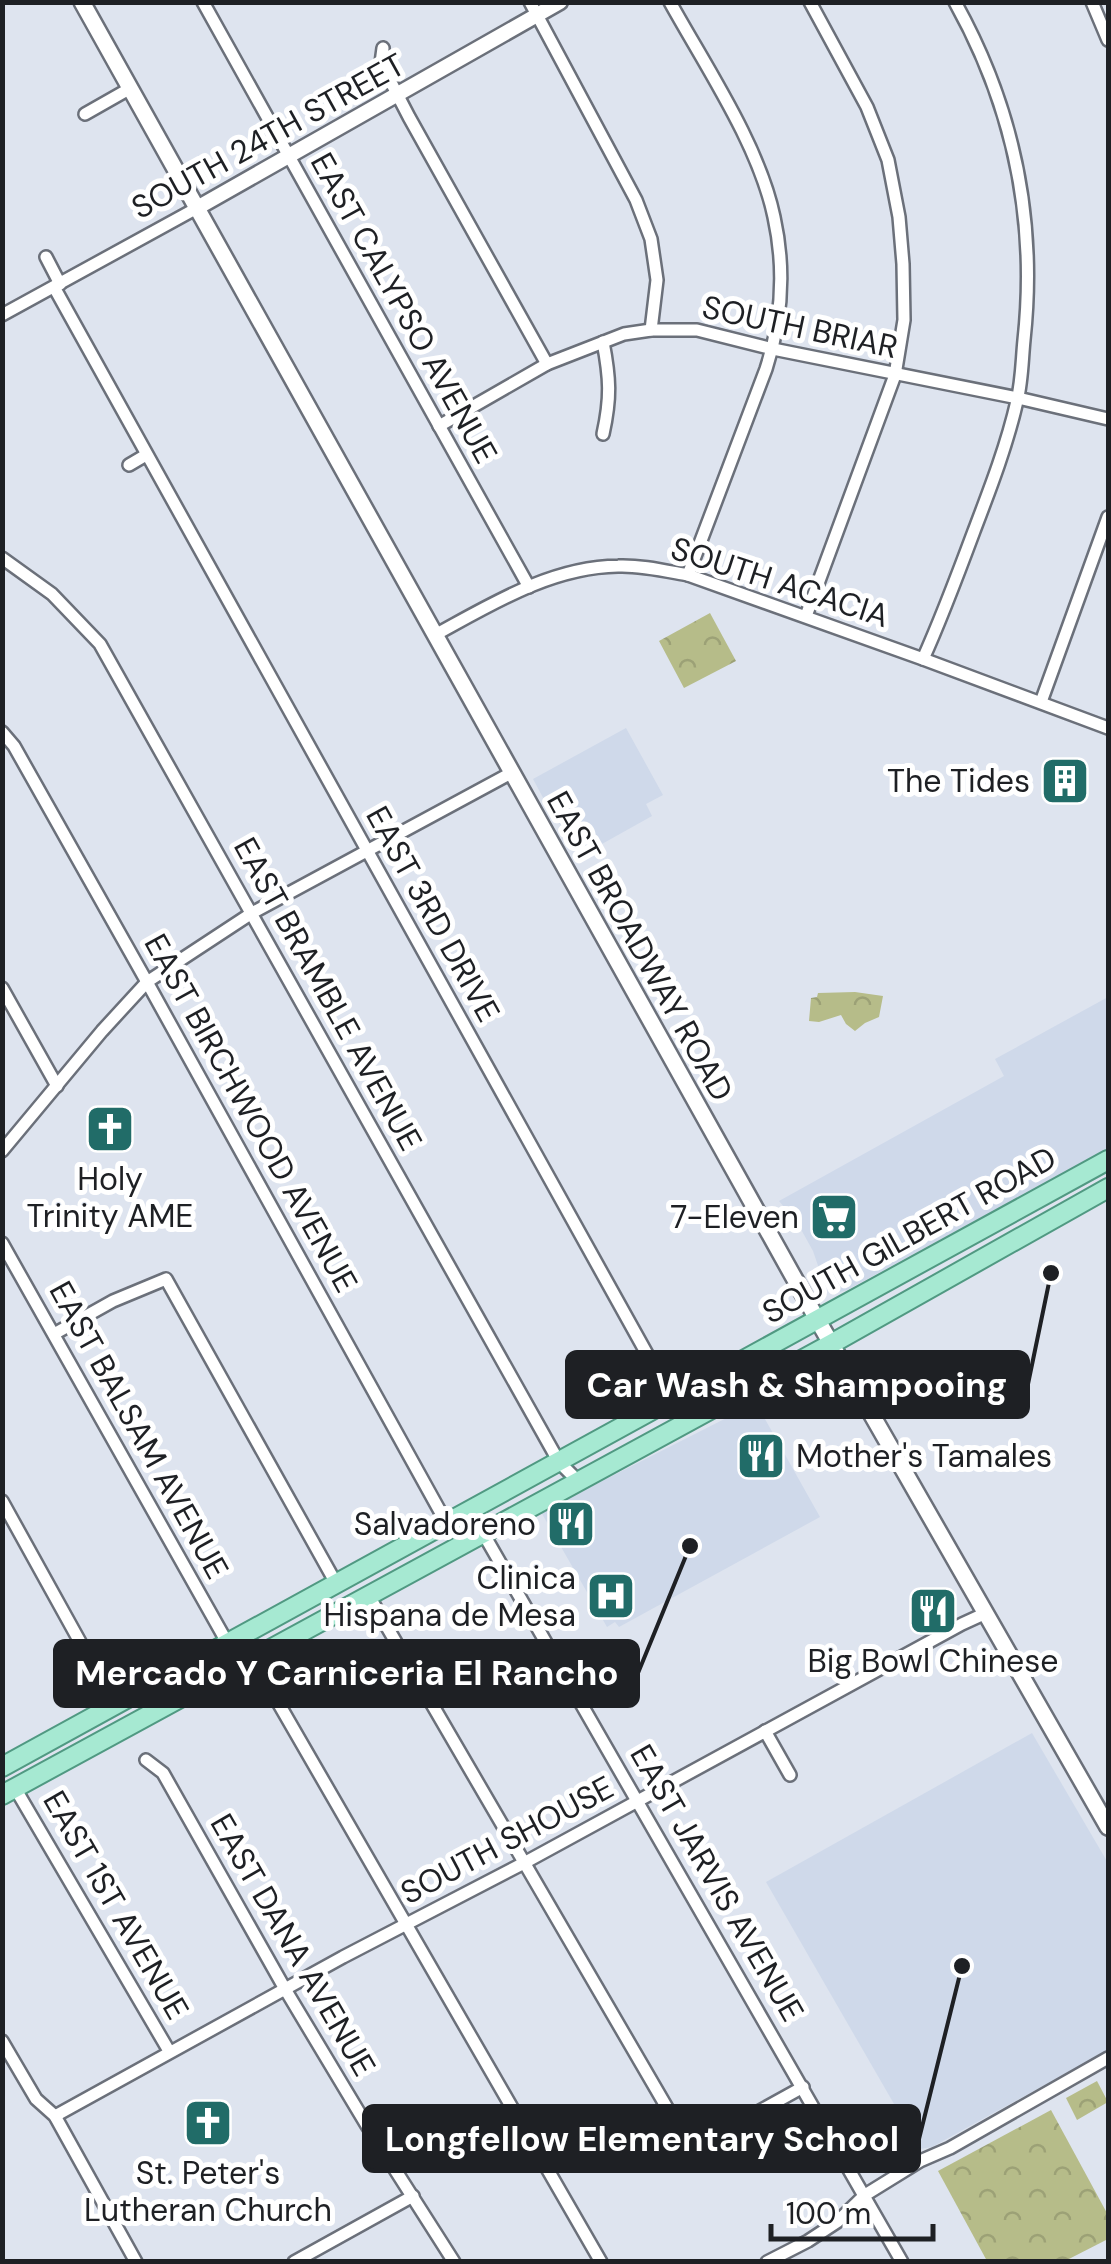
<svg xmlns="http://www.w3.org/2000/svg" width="1111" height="2264" font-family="'DM Sans',sans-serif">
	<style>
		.built { fill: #cfd9ea }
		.forest { fill: url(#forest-crowns) }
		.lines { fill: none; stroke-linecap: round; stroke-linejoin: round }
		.minor-casing { stroke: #6b707a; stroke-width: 16 }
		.tertiary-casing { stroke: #6b707a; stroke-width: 19 }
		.secondary-casing { stroke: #6b707a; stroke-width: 20 }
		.primary-casing { stroke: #509982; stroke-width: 22 }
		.minor { stroke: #fff; stroke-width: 11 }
		.tertiary { stroke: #fff; stroke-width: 14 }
		.secondary { stroke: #fff; stroke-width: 15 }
		.primary { stroke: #a6e9d2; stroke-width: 18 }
		.labels { text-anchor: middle; stroke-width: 10; stroke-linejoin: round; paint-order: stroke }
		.street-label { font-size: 32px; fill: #1e2024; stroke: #fff }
		.poi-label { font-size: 32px; fill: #1e2024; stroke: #fff; text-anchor: end }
		.leader { fill: none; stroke: #1e2024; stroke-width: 4 }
		.callout-dot { fill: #1e2024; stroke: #fff; stroke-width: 4 }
		.callout { fill: #1e2024; stroke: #1e2024; stroke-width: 4 }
		.callout-label { font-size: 35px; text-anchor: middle; font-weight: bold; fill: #fff }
	</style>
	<defs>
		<pattern id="forest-crowns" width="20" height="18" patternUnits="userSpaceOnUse" patternTransform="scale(2.5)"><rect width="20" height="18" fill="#b6bc89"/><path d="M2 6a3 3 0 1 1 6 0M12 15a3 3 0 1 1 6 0" fill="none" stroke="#9ca176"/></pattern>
	</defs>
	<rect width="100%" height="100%" fill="#dee4ef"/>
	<g class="built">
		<path d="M626,728l37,67 -17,9 6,12 -68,38 -15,-21 -15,-15 -21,-39z"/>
		<path d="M1108,997v152l-261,141 -11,3 -11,-7 -12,-35 -15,-27 -19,-23 225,-125 -9,-17z"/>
		<path d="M756,1403l64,114 -201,110 -4,-5 -8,5 -66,-115z"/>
		<path d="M1032,1733l76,130v187l-176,97 -12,2 -154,-267z"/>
	</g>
	<g class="forest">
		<path d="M710,613l26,48 -52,27 -25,-47z"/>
		<path d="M855,992l28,4 -4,21 -14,6 -10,8 -9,-7 -5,-9 -22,7 -10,-1 2,-23 6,-1 1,-4z"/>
		<path d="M1097,2081l11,21 -31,18 -11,-22z"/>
		<path d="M1051,2110l57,105v24l-43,22h-78l-49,-90z"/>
	</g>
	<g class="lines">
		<g class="minor-casing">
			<g id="minor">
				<path d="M203,2l326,585"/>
				<path d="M530,2l106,198 15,39 6,41 -6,50"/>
				<path d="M670,2c36,65 89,143 104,215 11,50 8,103 -8,152l-78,206"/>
				<path d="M1092,2l16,38"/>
				<path d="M383,48l-2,15 28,54 138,247"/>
				<path d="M85,114l44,-25"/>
				<path d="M46,257l14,27"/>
				<path d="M54,287l618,1112"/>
				<path d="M2,315l195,-107"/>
				<path d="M603,342c7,36 8,56 0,92"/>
				<path d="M439,426l108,-62 77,-30 27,-4h46l76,19 245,49 90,21"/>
				<path d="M129,465l17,-10"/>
				<path d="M2,558l50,36 48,50 459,818 19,19"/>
				<path d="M806,616l89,-241 9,-55 -1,-56 -4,-47 -11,-57 -21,-53 -57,-105"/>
				<path d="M435,635c57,-31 116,-68 183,-69 23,-1 48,5 70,9l235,84 185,69"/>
				<path d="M923,659c19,-42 35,-85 51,-128 16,-42 33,-86 43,-130 5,-20 5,-41 7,-61 13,-120 -10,-232 -69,-338"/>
				<path d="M1041,702l67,-185"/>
				<path d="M2,732l12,14 133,236 300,542"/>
				<path d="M2,988l55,98"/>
				<path d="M2,1151l100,-120 45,-49 105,-69 259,-140"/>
				<path d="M2,1243l226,401"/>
				<path d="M54,1334l59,-33 53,-22 171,306"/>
				<path d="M2,1501l88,159 2,18"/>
				<path d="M483,1533l419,729"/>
				<path d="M369,1596l322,553 112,-62"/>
				<path d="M253,1659l348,603"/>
				<path d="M765,1731l25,44"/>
				<path d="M146,1760l17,13 122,216 81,135 88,138"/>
				<path d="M15,1788l154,263"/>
				<path d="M2,2041l34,58 19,17 81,146"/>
				<path d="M55,2116l288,-159 181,-94 438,-239 24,-11"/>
				<path d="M294,2262l119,-66"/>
				<path d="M767,2262l41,-21 29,-19 28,-27 55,-34 30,-13 158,-90"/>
			</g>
		</g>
		<g class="tertiary-casing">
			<path id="tertiary" d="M197,208l363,-206"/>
		</g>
		<g class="secondary-casing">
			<path id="secondary" d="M82,2l735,1317 291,508"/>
		</g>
		<g class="primary-casing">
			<g id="primary">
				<path d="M2,1767l1106,-607"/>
				<path d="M2,1795l829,-451 277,-156"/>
			</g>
		</g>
		<use href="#minor" class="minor"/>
		<use href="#tertiary" class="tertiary"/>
		<use href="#secondary" class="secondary"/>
		<use href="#primary" class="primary"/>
	</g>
	<defs>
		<g id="building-square" transform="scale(2.5)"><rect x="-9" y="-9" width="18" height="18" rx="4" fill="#216c68" stroke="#fff"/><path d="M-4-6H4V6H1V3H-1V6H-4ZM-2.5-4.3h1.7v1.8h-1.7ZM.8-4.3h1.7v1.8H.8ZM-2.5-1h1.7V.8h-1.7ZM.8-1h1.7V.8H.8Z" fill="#fff"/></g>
		<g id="church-square" transform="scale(2.5)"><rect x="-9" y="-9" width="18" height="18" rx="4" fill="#216c68" stroke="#fff"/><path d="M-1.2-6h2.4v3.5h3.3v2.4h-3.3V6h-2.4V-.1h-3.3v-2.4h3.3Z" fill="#fff"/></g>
		<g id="supermarket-square" transform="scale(2.5)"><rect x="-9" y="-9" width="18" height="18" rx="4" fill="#216c68" stroke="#fff"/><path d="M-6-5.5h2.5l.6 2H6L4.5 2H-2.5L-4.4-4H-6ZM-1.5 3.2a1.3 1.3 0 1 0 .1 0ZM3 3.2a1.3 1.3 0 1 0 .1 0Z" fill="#fff"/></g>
		<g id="restaurant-square" transform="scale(2.5)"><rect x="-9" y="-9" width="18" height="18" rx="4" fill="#216c68" stroke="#fff"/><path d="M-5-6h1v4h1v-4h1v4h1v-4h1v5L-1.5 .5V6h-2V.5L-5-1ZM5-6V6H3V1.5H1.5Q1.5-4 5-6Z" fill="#fff"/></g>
		<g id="hospital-square" transform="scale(2.5)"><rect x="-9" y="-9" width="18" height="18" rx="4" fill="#216c68" stroke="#fff"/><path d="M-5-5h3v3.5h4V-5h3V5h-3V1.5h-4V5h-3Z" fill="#fff"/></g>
	</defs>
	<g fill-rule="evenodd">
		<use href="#building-square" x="1065" y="781"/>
		<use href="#church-square" x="110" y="1129"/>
		<use href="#supermarket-square" x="834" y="1217"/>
		<use href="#restaurant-square" x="761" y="1456"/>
		<use href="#restaurant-square" x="571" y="1524"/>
		<use href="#hospital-square" x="611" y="1596"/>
		<use href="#restaurant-square" x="933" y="1611"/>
		<use href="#church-square" x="208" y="2123"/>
	</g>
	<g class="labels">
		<g class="street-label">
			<text transform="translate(268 136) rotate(-29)" y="11">SOUTH 24TH STREET</text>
			<text transform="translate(404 308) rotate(61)" y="11">EAST CALYPSO AVENUE</text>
			<text transform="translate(800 327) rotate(12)" y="11">SOUTH BRIAR</text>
			<text transform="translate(780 582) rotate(18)" y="11">SOUTH ACACIA</text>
			<text transform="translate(433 914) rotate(61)" y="11">EAST 3RD DRIVE</text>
			<text transform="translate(640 946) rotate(61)" y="11">EAST BROADWAY ROAD</text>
			<text transform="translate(328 994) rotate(61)" y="11">EAST BRAMBLE AVENUE</text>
			<text transform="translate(251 1113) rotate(61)" y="11">EAST BIRCHWOOD AVENUE</text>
			<text transform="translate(909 1235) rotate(-29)" y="11">SOUTH GILBERT ROAD</text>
			<text transform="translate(139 1430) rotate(61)" y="11">EAST BALSAM AVENUE</text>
			<text transform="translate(507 1840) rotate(-28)" y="11">SOUTH SHOUSE</text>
			<text transform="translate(717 1883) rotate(60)" y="11">EAST JARVIS AVENUE</text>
			<text transform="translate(116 1905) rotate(60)" y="11">EAST 1ST AVENUE</text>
			<text transform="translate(293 1945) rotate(60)" y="11">EAST DANA AVENUE</text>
		</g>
		<g class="poi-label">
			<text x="1030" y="792">The Tides</text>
			<text x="110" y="1190" text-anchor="middle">Holy<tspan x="110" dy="37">Trinity AME</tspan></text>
			<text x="799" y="1228">7-Eleven</text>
			<text x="796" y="1467" text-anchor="start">Mother's Tamales</text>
			<text x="536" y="1535">Salvadoreno</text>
			<text x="576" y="1589">Clinica<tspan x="576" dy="37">Hispana de Mesa</tspan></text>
			<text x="933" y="1672" text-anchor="middle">Big Bowl Chinese</text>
			<text x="208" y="2184" text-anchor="middle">St. Peter's<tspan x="208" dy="37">Lutheran Church</tspan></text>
		</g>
	</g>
	<path class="leader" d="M1051 1273L1028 1384M690 1546L638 1673M962 1966L919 2139"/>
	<g class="callout-dot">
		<circle cx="1051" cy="1273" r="10"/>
		<circle cx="690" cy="1546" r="10"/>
		<circle cx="962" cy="1966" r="10"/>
	</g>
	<g class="callout">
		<rect x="567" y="1352" width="461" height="65" rx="10"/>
		<rect x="55" y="1641" width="583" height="65" rx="10"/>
		<rect x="364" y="2106" width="555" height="65" rx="10"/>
	</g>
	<g class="callout-label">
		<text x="797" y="1397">Car Wash &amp; Shampooing</text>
		<text x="347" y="1685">Mercado Y Carniceria El Rancho</text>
		<text x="642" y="2151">Longfellow Elementary School</text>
	</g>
	<rect width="1111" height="2264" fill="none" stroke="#1e2024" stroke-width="10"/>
	<path d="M771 2224v15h162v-15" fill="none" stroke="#1e2024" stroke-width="5"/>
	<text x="786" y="2224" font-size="30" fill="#1e2024" stroke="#ffffff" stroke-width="8" paint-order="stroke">100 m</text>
</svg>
